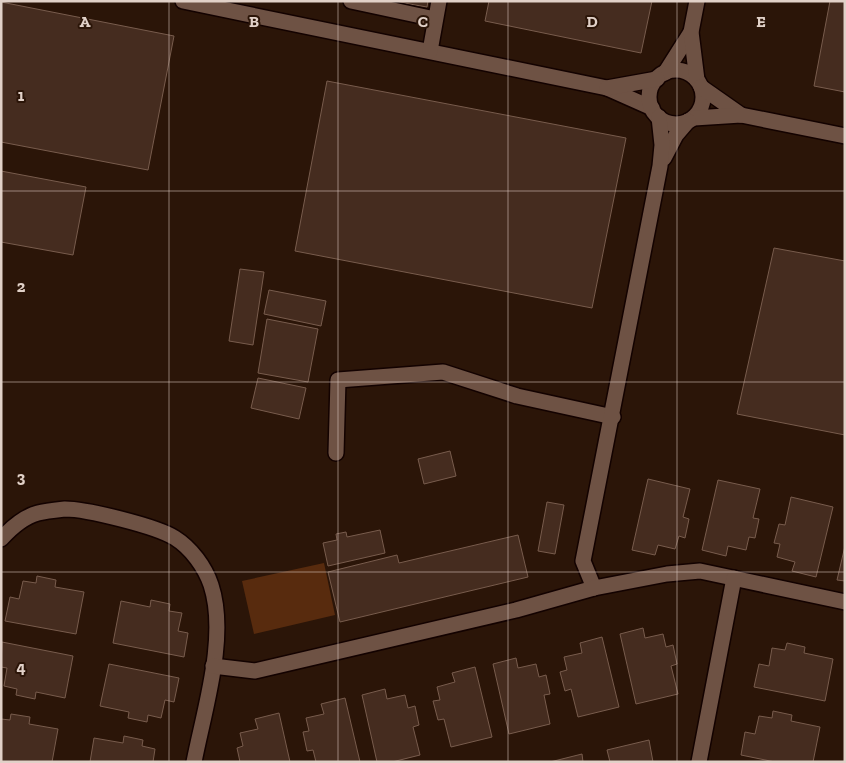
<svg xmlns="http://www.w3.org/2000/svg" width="846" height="763" font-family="'Zilla Slab',serif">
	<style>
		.green { fill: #582b0e }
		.building { fill: #452c1f; stroke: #785c4d }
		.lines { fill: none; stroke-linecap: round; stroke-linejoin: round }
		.minor-casing { stroke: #130200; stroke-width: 18 }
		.minor { stroke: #6e5244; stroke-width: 15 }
		.grid { fill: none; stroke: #e1d1c8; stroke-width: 1; stroke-opacity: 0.55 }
		.grid-label { font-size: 16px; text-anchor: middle; font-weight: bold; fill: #e1d1c8; stroke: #2b1508; stroke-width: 4; stroke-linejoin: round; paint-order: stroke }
	</style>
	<rect width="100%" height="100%" fill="#2b1508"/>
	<path class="green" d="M324,563l11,52 -81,19 -12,-53z"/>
	<g class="building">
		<path d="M392,1h36l-1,6z"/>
		<path d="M489,1h163l-11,52 -156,-32z"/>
		<path d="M830,1h15v91l-31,-6z"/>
		<path d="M1,2l173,34 -26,134 -147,-28z"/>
		<path d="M327,81l299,57 -34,170 -297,-57z"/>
		<path d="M1,171l85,16 -13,68 -72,-13z"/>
		<path d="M774,248l71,13v174l-108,-21z"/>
		<path d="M240,269l24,3 -11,73 -24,-4z"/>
		<path d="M269,290l57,11 -5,25 -57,-12z"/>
		<path d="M267,319l51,10 -10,53 -50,-9z"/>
		<path d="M258,378l48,10 -7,31 -48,-11z"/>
		<path d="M450,451l6,25 -32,8 -6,-25z"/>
		<path d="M648,479l42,10 -7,28 6,2 -4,19 -6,-2 -4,13 -17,-4 -3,10 -23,-5z"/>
		<path d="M718,480l42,9 -7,29 6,1 -4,19 -6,-1 -3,13 -18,-4 -2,10 -24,-6z"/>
		<path d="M791,497l42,10 -17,70 -24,-6 3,-9 -18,-5 3,-13 -6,-1 5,-19 6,1z"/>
		<path d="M547,502l17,3 -9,49 -17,-3z"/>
		<path d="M380,530l5,23 -57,13 -5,-23 14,-3 -1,-6 10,-2 1,5z"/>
		<path d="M518,535l10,42 -188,45 -12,-50 69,-17 2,8z"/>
		<path d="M845,546v35l-8,-1z"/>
		<path d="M37,576l19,4 -1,7 29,5 -8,42 -71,-13 5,-24 9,2 4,-18 13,2z"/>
		<path d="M151,600l19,4 -1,7 13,2 -4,18 10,2 -4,24 -71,-14 8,-42 29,6z"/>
		<path d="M643,628l2,10 18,-4 3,13 7,-2 4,19 -6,2 7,28 -42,10 -16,-70z"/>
		<path d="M602,637l17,70 -41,10 -7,-28 -6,2 -5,-19 7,-2 -3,-13 18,-4 -2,-10z"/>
		<path d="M2,642l71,14 -8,42 -29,-6 -1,7 -19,-4 1,-6 -13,-3 3,-18 -6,-1z"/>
		<path d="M787,643l18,4 -1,6 29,6 -8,42 -71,-14 5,-23 10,2 3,-18 13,2z"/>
		<path d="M516,658l2,10 18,-4 3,13 7,-2 4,19 -6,1 6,29 -41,10 -16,-70z"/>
		<path d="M109,664l70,14 -5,24 -9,-2 -4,18 -13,-3 -1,7 -19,-4 1,-6 -29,-6z"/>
		<path d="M475,667l17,70 -41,10 -7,-28 -6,1 -5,-19 7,-1 -3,-13 18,-5 -3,-9z"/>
		<path d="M385,689l2,10 18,-4 3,13 7,-2 4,19 -6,2 7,28 -28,7h-15l-15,-67z"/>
		<path d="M345,698l15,64h-44l-3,-12 -6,1 -4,-19 6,-1 -3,-13 18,-4 -3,-10z"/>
		<path d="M773,711l19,4 -1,6 29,6 -7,35h-38l-34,-7 4,-23 10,2 4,-18 13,2z"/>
		<path d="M279,713l11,49h-50l-3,-14 6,-2 -3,-13 18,-4 -3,-10z"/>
		<path d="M11,714l19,3 -1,7 29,5 -6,33h-51v-43l9,1z"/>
		<path d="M124,736l19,4 -1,6 13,3 -2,13h-63l4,-24 29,5z"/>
		<path d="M649,740l4,22h-43l-3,-12z"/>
		<path d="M582,754l1,8h-33z"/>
	</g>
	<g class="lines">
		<g class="minor-casing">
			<g id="minor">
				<path d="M183,1l424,87 45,20"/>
				<path d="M351,1l84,18"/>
				<path d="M430,51l9,-50"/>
				<circle cx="676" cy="97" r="27"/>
				<path d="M665,73l26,-41"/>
				<path d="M697,80l-6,-48 6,-31"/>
				<path d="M701,87l40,28"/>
				<path d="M607,88l50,-9"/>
				<path d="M694,118l47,-3 104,21"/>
				<path d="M664,158l12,-23 12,-14"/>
				<path d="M336,453l2,-73 105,-8 74,24 96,21"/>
				<path d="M1,539c10,-11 22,-22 37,-26 8,-2 18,-3 27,-4 21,0 91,17 110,29 16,10 30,29 36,47 17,52 -7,125 -17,177"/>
				<path d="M594,588l-11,-27 77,-395 2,-21 -3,-28"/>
				<path d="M213,666l42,5 261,-61 78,-22 73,-14 33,-3 145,31"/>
				<path d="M699,762l35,-184"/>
			</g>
		</g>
		<use href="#minor" class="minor"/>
	</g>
	<path class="grid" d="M169,1v761M338,1v761M508,1v761M677,1v761M1,191h844M1,382h844M1,572h844"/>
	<g class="grid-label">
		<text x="85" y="27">A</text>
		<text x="254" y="27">B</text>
		<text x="423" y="27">C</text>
		<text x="592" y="27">D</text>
		<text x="761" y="27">E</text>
		<text x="21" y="101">1</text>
		<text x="21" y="292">2</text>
		<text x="21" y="483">3</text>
		<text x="21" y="673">4</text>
	</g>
	<rect width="846" height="763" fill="none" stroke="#e1d1c8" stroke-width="5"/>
</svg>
